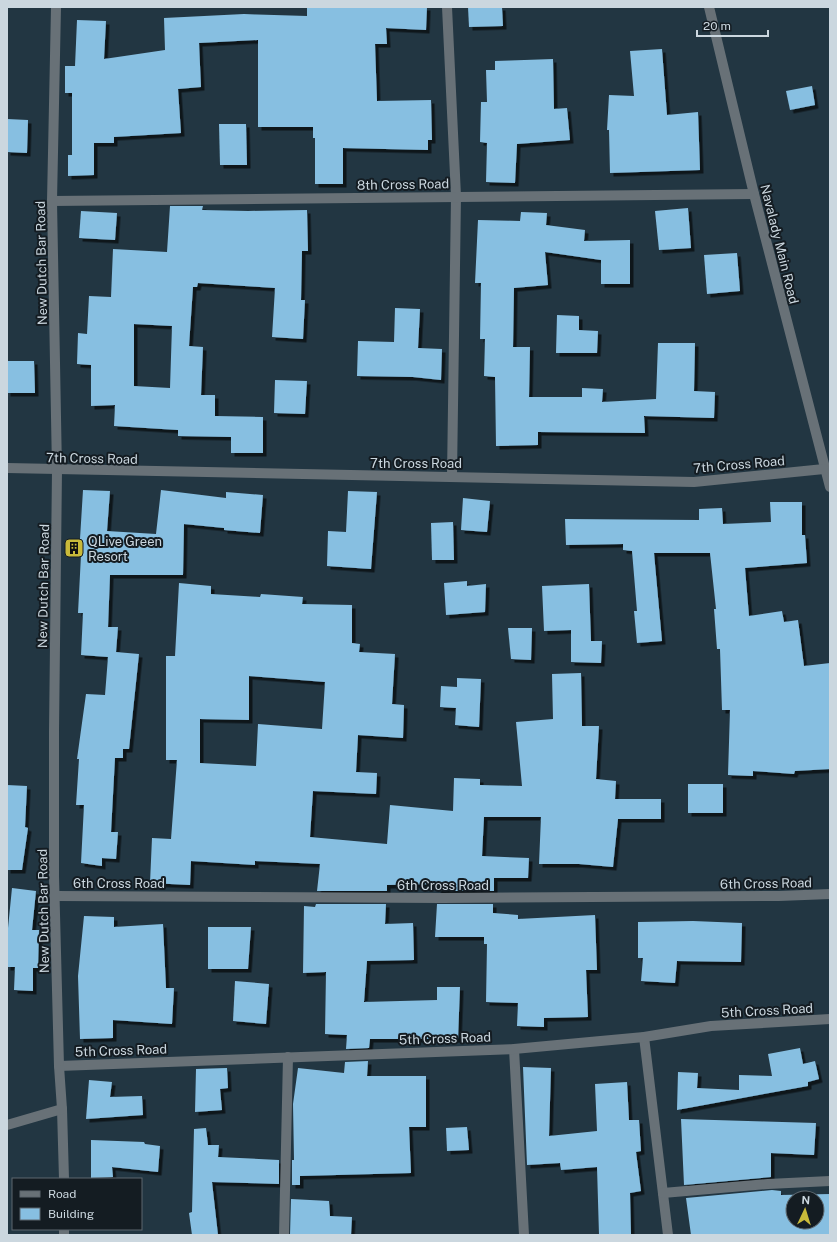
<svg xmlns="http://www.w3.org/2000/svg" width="837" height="1242" font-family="'Public Sans',sans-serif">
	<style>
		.building { fill: #87bfe1; fill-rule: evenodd; filter: url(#shadow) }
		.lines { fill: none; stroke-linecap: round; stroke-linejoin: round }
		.minor { stroke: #687177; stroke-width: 10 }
		.labels { text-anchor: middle; stroke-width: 4; stroke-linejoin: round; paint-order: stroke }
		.street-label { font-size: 13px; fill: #cbd7df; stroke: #141c22 }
		.poi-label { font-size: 13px; fill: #cbd7df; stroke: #141c22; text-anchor: start }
	</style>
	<defs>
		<filter id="shadow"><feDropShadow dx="3.5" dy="3.5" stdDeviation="0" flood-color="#0009"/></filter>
	</defs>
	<rect width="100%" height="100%" fill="#223642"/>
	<g class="building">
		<path d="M307,7h120l-1,23 -40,-2 1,16h-12l2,57 54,-1 1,40h-4v10l-85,-2v36h-28v-46h-2v-11h-55v-87l-59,3 2,44 -23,2 3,44 -67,4v6h-20v32l-26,1v-21h4v-62h-7v-27h10l2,-46 29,1 -2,38 61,-9 -1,-32 80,-4 63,2z"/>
		<path d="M468,7h34l1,19 -34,1z"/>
		<path d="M662,49l5,66 31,-3 2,58 -90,3 -1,-43h-2l2,-35 25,1 -4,-45z"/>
		<path d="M553,59l1,50 13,-1 3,32 -53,4 -2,39 -29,-1 1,-39 -7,-1 1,-40h6l-1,-32h9v-9z"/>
		<path d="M812,86l3,19 -25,5 -4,-19z"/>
		<path d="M7,119l21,1 -1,33 -20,-1z"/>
		<path d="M219,124h27l1,41h-27z"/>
		<path d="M170,206h33l-1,4 46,1 59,-1 1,41h-6l-1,49h4l-2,39 -31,-2 3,-49 -77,-5 -1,4h-4l-4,59 14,1 -2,48h14v21l48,1v36h-32v-16l-53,-1v-6l-64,-4 1,-21 -24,1v-41l-14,-1 1,-31 9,1 2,-38 22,1 2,-48 54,3zM134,324l38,2 -2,62 -36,-2z"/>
		<path d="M688,208l3,40 -32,2 -4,-39z"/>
		<path d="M81,211l36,2 -2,27 -36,-2z"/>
		<path d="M521,212l26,1 -1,12 39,5 -1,11 46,-1v44h-29v-24l-56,-8 3,33 -34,3 -1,59h17l-1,50h53v-9l21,1 -1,13 54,-3 2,-56h37l-1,48 21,1 -1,26 -70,-2 1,17 -107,-1v13l-42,1 -1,-69 -11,-1 1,-37h-5l1,-56h-6l3,-63 42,1z"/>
		<path d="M737,253l3,38 -33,3 -3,-39z"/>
		<path d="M395,308l25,1 -2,39 24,1 -1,31 -28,-3 -56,-1 1,-35 36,1z"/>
		<path d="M557,315l22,1v14l19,1 -1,22h-41z"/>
		<path d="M7,361h27l1,32h-28z"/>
		<path d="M275,380l32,1 -2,33 -31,-1z"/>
		<path d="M83,490l27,1 -3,40 49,3 5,-44 65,8v-6l37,3 -3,38 -36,-3v-2l-40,-4 -1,51h-73l-2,52h10l-2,25 23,2 -10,95h-6v9h-8l-4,74h7l-2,27 -14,-1v8l-21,-3 3,-58h-8l3,-46h-2l9,-65 19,1 3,-38 -27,-2 2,-42h-5l3,-58h-2z"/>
		<path d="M348,491l29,1 -6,77 -44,-3 1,-35 18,1z"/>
		<path d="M463,498l27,3 -3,31 -26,-2z"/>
		<path d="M770,502h32v33h3l2,28 -62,5 4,48 33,-5 2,11 14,-2 6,46 26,-3v106l-35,2 -1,3 -41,-3v5l-25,-1 2,-65h-8l-2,-61h-3l-3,-40h2l-6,-56h-56l8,88 -25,2 -3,-32h3l-5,-60 -9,-1v-6l-57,1 -1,-26 134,1v-11l23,-1 1,16 48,-2z"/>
		<path d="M453,522l1,38h-22l-1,-37z"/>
		<path d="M467,581v5l19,-2 -1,28 -39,3 -2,-32z"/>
		<path d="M179,583l32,3v8l49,3 1,-3 42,3 -1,7 50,1v38l8,1 -1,8 36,2 -3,50 12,1 -1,33 -45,-3 -2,37 21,1 -1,21 -63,-3 -3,46 77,7 3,-39 63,6 1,-33 26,1v6l42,1 -6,-64 37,-3 -1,-45 29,-1 1,53h17l-3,53 20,2 -1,18h46v20h-43l-5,48 -34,-3h-40l2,-47h-57l-2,39 47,2 -1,20h-34v13h-57l1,-7 -51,1v6h-70l3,-27 -65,-3v4l-64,-4 -1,24 -40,-2 2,-45 19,1 6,-79h-11v-104h9zM249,676l76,6 -3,47 -64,-5 -2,42 -56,-3v-44l49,1z"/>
		<path d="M589,584l2,57h11l-1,22 -30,-1v-32l-27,1 -2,-45z"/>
		<path d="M508,628h24l-1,32 -20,-1z"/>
		<path d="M457,678l24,1 -2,48 -24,-2 1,-17 -16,-1 1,-21 16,1z"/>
		<rect x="688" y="784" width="35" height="29"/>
		<path d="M7,785l20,1 -2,41 3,1 -6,42h-15z"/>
		<path d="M12,888l24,3 -4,39h7l-1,38h-5v23l-19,-1 1,-23h-8v-29z"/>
		<path d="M316,904h70l-1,20 28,-1 1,37 -47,1 -3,41 73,-2v-13h23l-2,52h-88l-1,9 -23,1 1,-14 -22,-1 1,-62 -23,1 1,-67 11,1z"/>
		<path d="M437,904h56v9l25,2v4l77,-4 2,55h-11l2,47 -44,1v9l-27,-1 1,-23 -32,-1 1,-58h-3v-7h-49z"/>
		<path d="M84,916l30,1v10l49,-3 3,64h8l-2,36 -59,-4v18l-33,1 -2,-63z"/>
		<path d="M693,921l49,2 -1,39 -64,-1 -2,22 -34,-2 2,-23h-5v-36z"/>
		<path d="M208,927h43l-3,42h-40z"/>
		<path d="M235,981l34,3 -3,40 -33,-3z"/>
		<path d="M800,1048l3,16 12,-3 4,18 -11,3v4l-131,24 1,-38 20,1 -1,15 42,2v-15l33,1 -4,-22z"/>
		<path d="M368,1061l-1,15h59v51h-17l2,46 -111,3v9h-8v-25h2l-1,-56 5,-36 46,5 1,-11z"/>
		<path d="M523,1067l28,1 -2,68 48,-5 -2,-47 32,-2 2,38h10l2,31 -5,1 5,39 -11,2 1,42h-32l-2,-68 -36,3 -1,-7 -33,2z"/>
		<path d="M227,1068l1,20 -8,1 2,21 -27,2 1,-43z"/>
		<path d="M89,1080l23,2 -2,15 32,-1 1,19 -57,4z"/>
		<path d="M681,1119l135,4 -2,32 -43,-2v24l-87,8z"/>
		<path d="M467,1127l2,23 -22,1 -1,-23z"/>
		<path d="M206,1128l2,17h11l-1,12 61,3v24l-67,-2 6,53h-26l-3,-22 3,-1 2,-83z"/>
		<path d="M91,1140l53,2 1,2 15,2 -2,26 -46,-5 1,10 -22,1z"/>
		<path d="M772,1190l9,1v4l49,-1v41h-139l-5,-37zM793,1198h24v24h-24z"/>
		<path d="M291,1199l38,2 1,15 22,1 -1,18h-61z"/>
	</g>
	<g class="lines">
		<g class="minor">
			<path d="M447,7l9,189 -4,280"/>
			<path d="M709,7l45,187 76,293"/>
			<path d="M52,201l702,-7"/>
			<path d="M7,468l687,14 130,-13"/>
			<path d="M55,896l387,2 337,-2 51,-2"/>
			<path d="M644,1037l24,198"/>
			<path d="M514,1049l10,186"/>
			<path d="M59,1066l455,-17 130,-12 67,-11 119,-7"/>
			<path d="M62,1109l2,70"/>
			<path d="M7,1125l55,-16 -3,-43 -5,-190v-145l3,-261 -5,-269 4,-194"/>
			<path d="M663,1193l105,-9 62,-3"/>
			<path d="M64,1229v6"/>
			<path d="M284,1235l4,-178"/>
		</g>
	</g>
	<defs>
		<g id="building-square" transform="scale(1)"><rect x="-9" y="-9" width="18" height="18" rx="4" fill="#c9ba3a" stroke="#141c22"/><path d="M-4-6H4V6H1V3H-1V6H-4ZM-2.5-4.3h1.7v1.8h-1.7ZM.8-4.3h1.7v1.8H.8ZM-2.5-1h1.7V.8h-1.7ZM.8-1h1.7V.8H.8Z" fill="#111"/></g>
	</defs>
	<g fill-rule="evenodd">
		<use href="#building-square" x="74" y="548"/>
	</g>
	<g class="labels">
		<g class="street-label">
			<text transform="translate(403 184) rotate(-1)" y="5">8th Cross Road</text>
			<text transform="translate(780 244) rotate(76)" y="5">Navalady Main Road</text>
			<text transform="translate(41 263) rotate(-91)" y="5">New Dutch Bar Road</text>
			<text transform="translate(92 458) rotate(1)" y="5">7th Cross Road</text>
			<text x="416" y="468">7th Cross Road</text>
			<text transform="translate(739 464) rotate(-5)" y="5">7th Cross Road</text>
			<text transform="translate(43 586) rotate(-89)" y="5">New Dutch Bar Road</text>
			<text x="119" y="888">6th Cross Road</text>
			<text transform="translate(766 883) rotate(-1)" y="5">6th Cross Road</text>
			<text x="443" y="890">6th Cross Road</text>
			<text transform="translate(43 911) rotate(-91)" y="5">New Dutch Bar Road</text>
			<text transform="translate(767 1010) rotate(-3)" y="5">5th Cross Road</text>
			<text transform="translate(445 1038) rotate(-2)" y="5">5th Cross Road</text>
			<text transform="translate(121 1050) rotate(-2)" y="5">5th Cross Road</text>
		</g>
		<g class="poi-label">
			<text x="88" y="546">QLive Green<tspan x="88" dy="15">Resort</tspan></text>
		</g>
	</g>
	<rect width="837" height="1242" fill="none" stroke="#cbd7df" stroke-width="16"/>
	<rect x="12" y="1178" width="130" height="52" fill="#141c22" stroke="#5d676e"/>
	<rect x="20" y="1191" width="20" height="6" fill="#687177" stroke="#5d676e"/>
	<text x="48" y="1198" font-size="12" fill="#cbd7df">Road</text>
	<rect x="20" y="1208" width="20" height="12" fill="#87bfe1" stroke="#5d676e"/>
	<text x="48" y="1218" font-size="12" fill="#cbd7df">Building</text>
	<g transform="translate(805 1210) rotate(4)"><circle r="19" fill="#141c22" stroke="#5d676e"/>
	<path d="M0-3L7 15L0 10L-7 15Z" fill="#c9ba3a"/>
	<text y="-6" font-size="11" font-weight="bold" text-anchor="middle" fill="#cbd7df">N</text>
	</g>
	<path d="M697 30v6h71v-6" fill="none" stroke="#cbd7df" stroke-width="2"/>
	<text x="703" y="30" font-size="12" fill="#cbd7df" stroke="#141c22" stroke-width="3" paint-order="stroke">20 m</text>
</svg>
